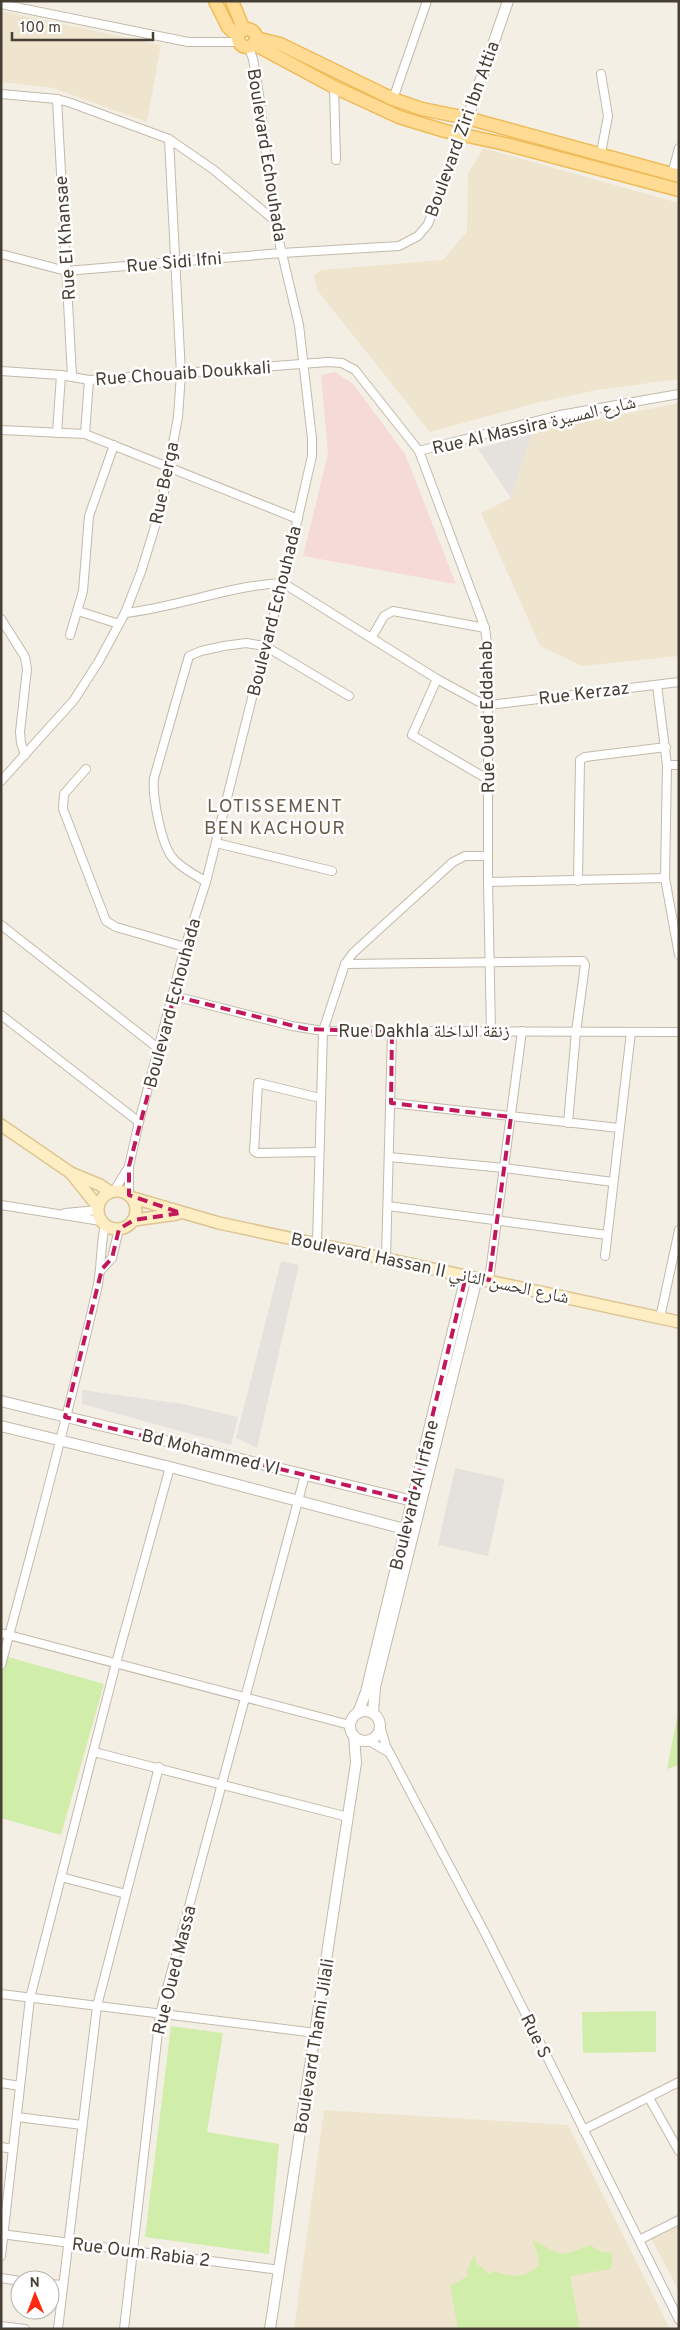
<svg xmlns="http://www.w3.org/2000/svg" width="680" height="2330" font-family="Overpass,'Noto Naskh Arabic',sans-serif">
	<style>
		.education { fill: #efe4ce }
		.medical { fill: #f6dad7 }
		.green { fill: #d1edaa }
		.parking { fill: #e5e2de }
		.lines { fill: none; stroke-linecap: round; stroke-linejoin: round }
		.minor-casing { stroke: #c4b9aa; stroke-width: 10 }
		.tertiary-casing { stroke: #c4b9aa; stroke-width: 12 }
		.secondary-casing { stroke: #dcc592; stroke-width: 14 }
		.primary-casing { stroke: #efbb59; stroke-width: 15 }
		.minor { stroke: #fff; stroke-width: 8 }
		.tertiary { stroke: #fff; stroke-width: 10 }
		.secondary { stroke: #ffeec4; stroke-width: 11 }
		.primary { stroke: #ffdb93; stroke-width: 12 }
		.marked { fill: none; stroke: #c2185b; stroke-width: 4; stroke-dasharray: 10 6; stroke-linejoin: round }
		.labels { text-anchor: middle; stroke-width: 5; stroke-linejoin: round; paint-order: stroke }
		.street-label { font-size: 18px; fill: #473f34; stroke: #fff }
		.neighbourhood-label { font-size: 19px; letter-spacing: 1px; fill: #6b5c4a; stroke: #fff }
	</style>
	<rect width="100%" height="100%" fill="#f4efe5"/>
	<g class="education">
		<path d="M1,11l160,34 -14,77 -94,-34 -52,-6z"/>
		<path d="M483,148l196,55v176l-82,11 -61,13 -106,29 -113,-142 -3,-15 7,-5 122,-10 24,-29 1,-57z"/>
		<path d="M679,403v253l-97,10 -42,-20 -59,-133 30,-15 22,-66z"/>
		<path d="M324,2110l244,15 102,204h-376z"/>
		<path d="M679,2226v65l-28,-53z"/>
	</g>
	<path class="medical" d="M335,372l18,12 52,70 51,130 -153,-28 25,-102 -7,-79z"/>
	<g class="green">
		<path d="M1,1655l103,29 -43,151 -60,-17z"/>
		<path d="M679,1708v57l-12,4z"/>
		<path d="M656,2011v41l-73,1 -1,-41z"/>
		<path d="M171,2026l52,7 -16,99 72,12 -10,110 -124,-17z"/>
		<path d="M532,2240c33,15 23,19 58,5l12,7 11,1 -2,16 -41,7 10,53h-122l-8,-43 18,-10 -1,-5 7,-17 3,10 13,10 4,-3c17,6 32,9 45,-7l-2,-12z"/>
	</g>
	<g class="parking">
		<path d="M533,432l-22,66 -33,-49z"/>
		<path d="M281,1261l18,4 -42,183 -21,-10z"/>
		<path d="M82,1390l101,14 55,13 -7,28 -149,-41z"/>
		<path d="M455,1468l50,11 -17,77 -50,-11z"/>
	</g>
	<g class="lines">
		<g class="minor-casing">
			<g id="minor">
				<path d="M1,4l187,38h50"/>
				<path d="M334,87l2,73"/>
				<path d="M1,94l56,5 14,4 98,36 45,31 60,50"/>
				<path d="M57,99l15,277"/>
				<path d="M393,99l34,-98"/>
				<path d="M601,153l7,-37 -7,-42"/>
				<path d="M672,174l7,-26"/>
				<path d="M1,254l65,17 216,-18 117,-7 19,-10 10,-12 34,-90"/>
				<path d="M1,371l60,4 28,5 239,-18 14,1 13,7 64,81 66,177 3,24v230l3,149"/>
				<path d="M1,430l84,4 213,85"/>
				<path d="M57,433l4,-58"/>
				<path d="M85,434l4,-54"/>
				<path d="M419,451l141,-36 119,-21"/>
				<path d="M78,611l41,13"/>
				<path d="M125,613c53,-6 106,-28 158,-30l154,96 44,24 8,2 190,-23"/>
				<path d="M1,619l24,38 2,12 -7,63 1,11 4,12"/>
				<path d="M70,635l13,-44 6,-75 25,-71"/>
				<path d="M372,637l12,-21 9,-5 92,17"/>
				<path d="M437,679l-25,56 77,45"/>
				<path d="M657,685l10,80 -2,113 14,77"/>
				<path d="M667,765h12"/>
				<path d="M86,769l-22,25 -1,15 43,112 10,6 69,20"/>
				<path d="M1,781l73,-81 25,-39 26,-48 16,-41 20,-65 17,-90 3,-43 -12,-235"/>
				<path d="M216,843l116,28"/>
				<path d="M578,881l2,-121 5,-3 81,-10"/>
				<path d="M206,882c-11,-8 -26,-14 -34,-25 -11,-14 -20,-61 -18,-79l35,-122 12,-5 23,-5 22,-3 19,3 84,50"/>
				<path d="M488,882l177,-4"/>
				<path d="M1,925l158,124"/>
				<path d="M345,964l238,-3 2,4 -9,67 -8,91"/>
				<path d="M174,996l118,30 31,5 356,1"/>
				<path d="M1,1015l138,107"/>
				<path d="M391,1103l228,25"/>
				<path d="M319,1152l-62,1 -3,-2 4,-68 62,15"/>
				<path d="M389,1157l115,11 109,14"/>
				<path d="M114,1191l14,-23"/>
				<path d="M129,1195v-29l10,-44 46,-175 21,-65 59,-236 18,-63 29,-127v-17l-13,-114 -25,-105 -15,-125 -6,-36 -4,-11"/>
				<path d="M1,1205l100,16"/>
				<path d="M388,1206l219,29"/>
				<path d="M65,1213l33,-3"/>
				<path d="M317,1243l6,-212 22,-67 8,-11 100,-91 12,-6h23"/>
				<path d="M605,1256l26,-224"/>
				<path d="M386,1258l6,-226"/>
				<path d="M102,1269l10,-11 7,-29"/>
				<path d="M489,1280l33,-249"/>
				<path d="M660,1318l19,-88"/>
				<path d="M1,1633l349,92"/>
				<path d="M1,1665c34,-125 67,-250 96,-376 5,-22 3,-43 8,-64"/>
				<path d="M380,1726l6,20 100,189 193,385"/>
				<path d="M369,1741l19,11"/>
				<path d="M94,1752l254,65"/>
				<path d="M61,1877l65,17"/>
				<path d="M1,1994l315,39"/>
				<path d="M1,2083l19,3"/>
				<path d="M649,2098l30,53"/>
				<path d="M17,2117l65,8"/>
				<path d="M583,2130l96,-48"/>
				<path d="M1,2147l12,2"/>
				<path d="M1,2234l279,36"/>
				<path d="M639,2240l40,-20"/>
				<path d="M1,2256l29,-258 86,-335 54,-196"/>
				<path d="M1,2278l19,3"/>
				<path d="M50,2284l13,1"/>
				<path d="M1,2326l24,3"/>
				<path d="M58,2329l39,-323 62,-239"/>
				<path d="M124,2329l36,-315 145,-539"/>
			</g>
		</g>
		<g class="tertiary-casing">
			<g id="tertiary">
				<path d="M462,134l46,-133"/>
				<path d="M1,1401l416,101"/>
				<path d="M1,1426l169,41 242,64"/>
				<circle cx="365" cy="1726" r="15"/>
				<path d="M358,1713l8,-21 100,-416"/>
				<path d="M373,1713l2,-26 102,-409"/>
				<path d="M270,2329l86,-566 -2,-27"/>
			</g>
		</g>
		<g class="secondary-casing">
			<g id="secondary">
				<path d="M1,1125l70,48 29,12 10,7"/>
				<path d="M71,1173l27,34"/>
				<circle cx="117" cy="1210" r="19"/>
				<path d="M133,1198l86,25 460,99"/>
				<path d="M134,1220l43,-6"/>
			</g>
		</g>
		<g class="primary-casing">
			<g id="primary">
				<path d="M215,1l13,26 10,9"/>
				<path d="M232,1l12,29"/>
				<circle cx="247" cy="38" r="9"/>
				<path d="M256,38l24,6 113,55 29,10 45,9 212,58"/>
				<path d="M254,44l80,43 65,30 46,14 60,13 174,46"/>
			</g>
		</g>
		<use href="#minor" class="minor"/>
		<use href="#tertiary" class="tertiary"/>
		<use href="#secondary" class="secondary"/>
		<use href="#primary" class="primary"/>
	</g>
	<path class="marked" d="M174,996l132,33 86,3 -1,71 120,14 -22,163 -23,-4 -54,225 -347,-84 37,-148 10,-11 7,-29 15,-9 47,-7 -52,-18v-29z"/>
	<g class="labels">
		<g class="street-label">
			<text transform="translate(462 129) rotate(-70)" y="6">Boulevard Ziri Ibn Attia</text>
			<text transform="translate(267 155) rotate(81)" y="6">Boulevard Echouhada</text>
			<text transform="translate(65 238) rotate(-94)" y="6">Rue El Khansae</text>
			<text transform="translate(174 262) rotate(-5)" y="6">Rue Sidi Ifni</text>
			<text transform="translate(183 373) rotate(-4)" y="6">Rue Chouaib Doukkali</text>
			<text transform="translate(534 425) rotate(-13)" y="6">Rue Al Massira شارع المسيرة</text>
			<text transform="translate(164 483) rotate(-78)" y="6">Rue Berga</text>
			<text transform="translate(274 611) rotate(-76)" y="6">Boulevard Echouhada</text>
			<text transform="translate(584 693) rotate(-7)" y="6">Rue Kerzaz</text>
			<text transform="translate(487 717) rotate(-91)" y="6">Rue Oued Eddahab</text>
			<text transform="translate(172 1003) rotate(-75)" y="6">Boulevard Echouhada</text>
			<text x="424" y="1037">Rue Dakhla زنقة الداخلة</text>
			<text transform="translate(430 1268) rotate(12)" y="6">Boulevard Hassan II شارع الحسن الثاني</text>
			<text transform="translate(211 1452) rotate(14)" y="6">Bd Mohammed VI</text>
			<text transform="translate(414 1495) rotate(-76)" y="6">Boulevard Al Irfane</text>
			<text transform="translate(174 1970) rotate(-76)" y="6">Rue Oued Massa</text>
			<text transform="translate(536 2036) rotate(64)" y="6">Rue S</text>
			<text transform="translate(314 2046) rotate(-81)" y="6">Boulevard Thami Jilali</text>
			<text transform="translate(141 2252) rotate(7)" y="6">Rue Oum Rabia 2</text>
		</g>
		<g class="neighbourhood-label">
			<text x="275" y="812">LOTISSEMENT<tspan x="275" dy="22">BEN KACHOUR</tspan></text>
		</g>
	</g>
	<rect width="680" height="2330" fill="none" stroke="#473f34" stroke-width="5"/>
	<g transform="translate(35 2295) rotate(359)"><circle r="24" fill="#ffffff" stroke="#b5b2ae"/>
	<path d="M0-4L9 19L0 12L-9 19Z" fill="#ff2a11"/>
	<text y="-8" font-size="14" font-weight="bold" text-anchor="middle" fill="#473f34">N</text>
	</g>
	<path d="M12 32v8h141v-8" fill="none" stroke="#473f34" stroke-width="2.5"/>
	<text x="20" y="32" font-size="15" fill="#473f34" stroke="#ffffff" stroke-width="4" paint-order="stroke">100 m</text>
</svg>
